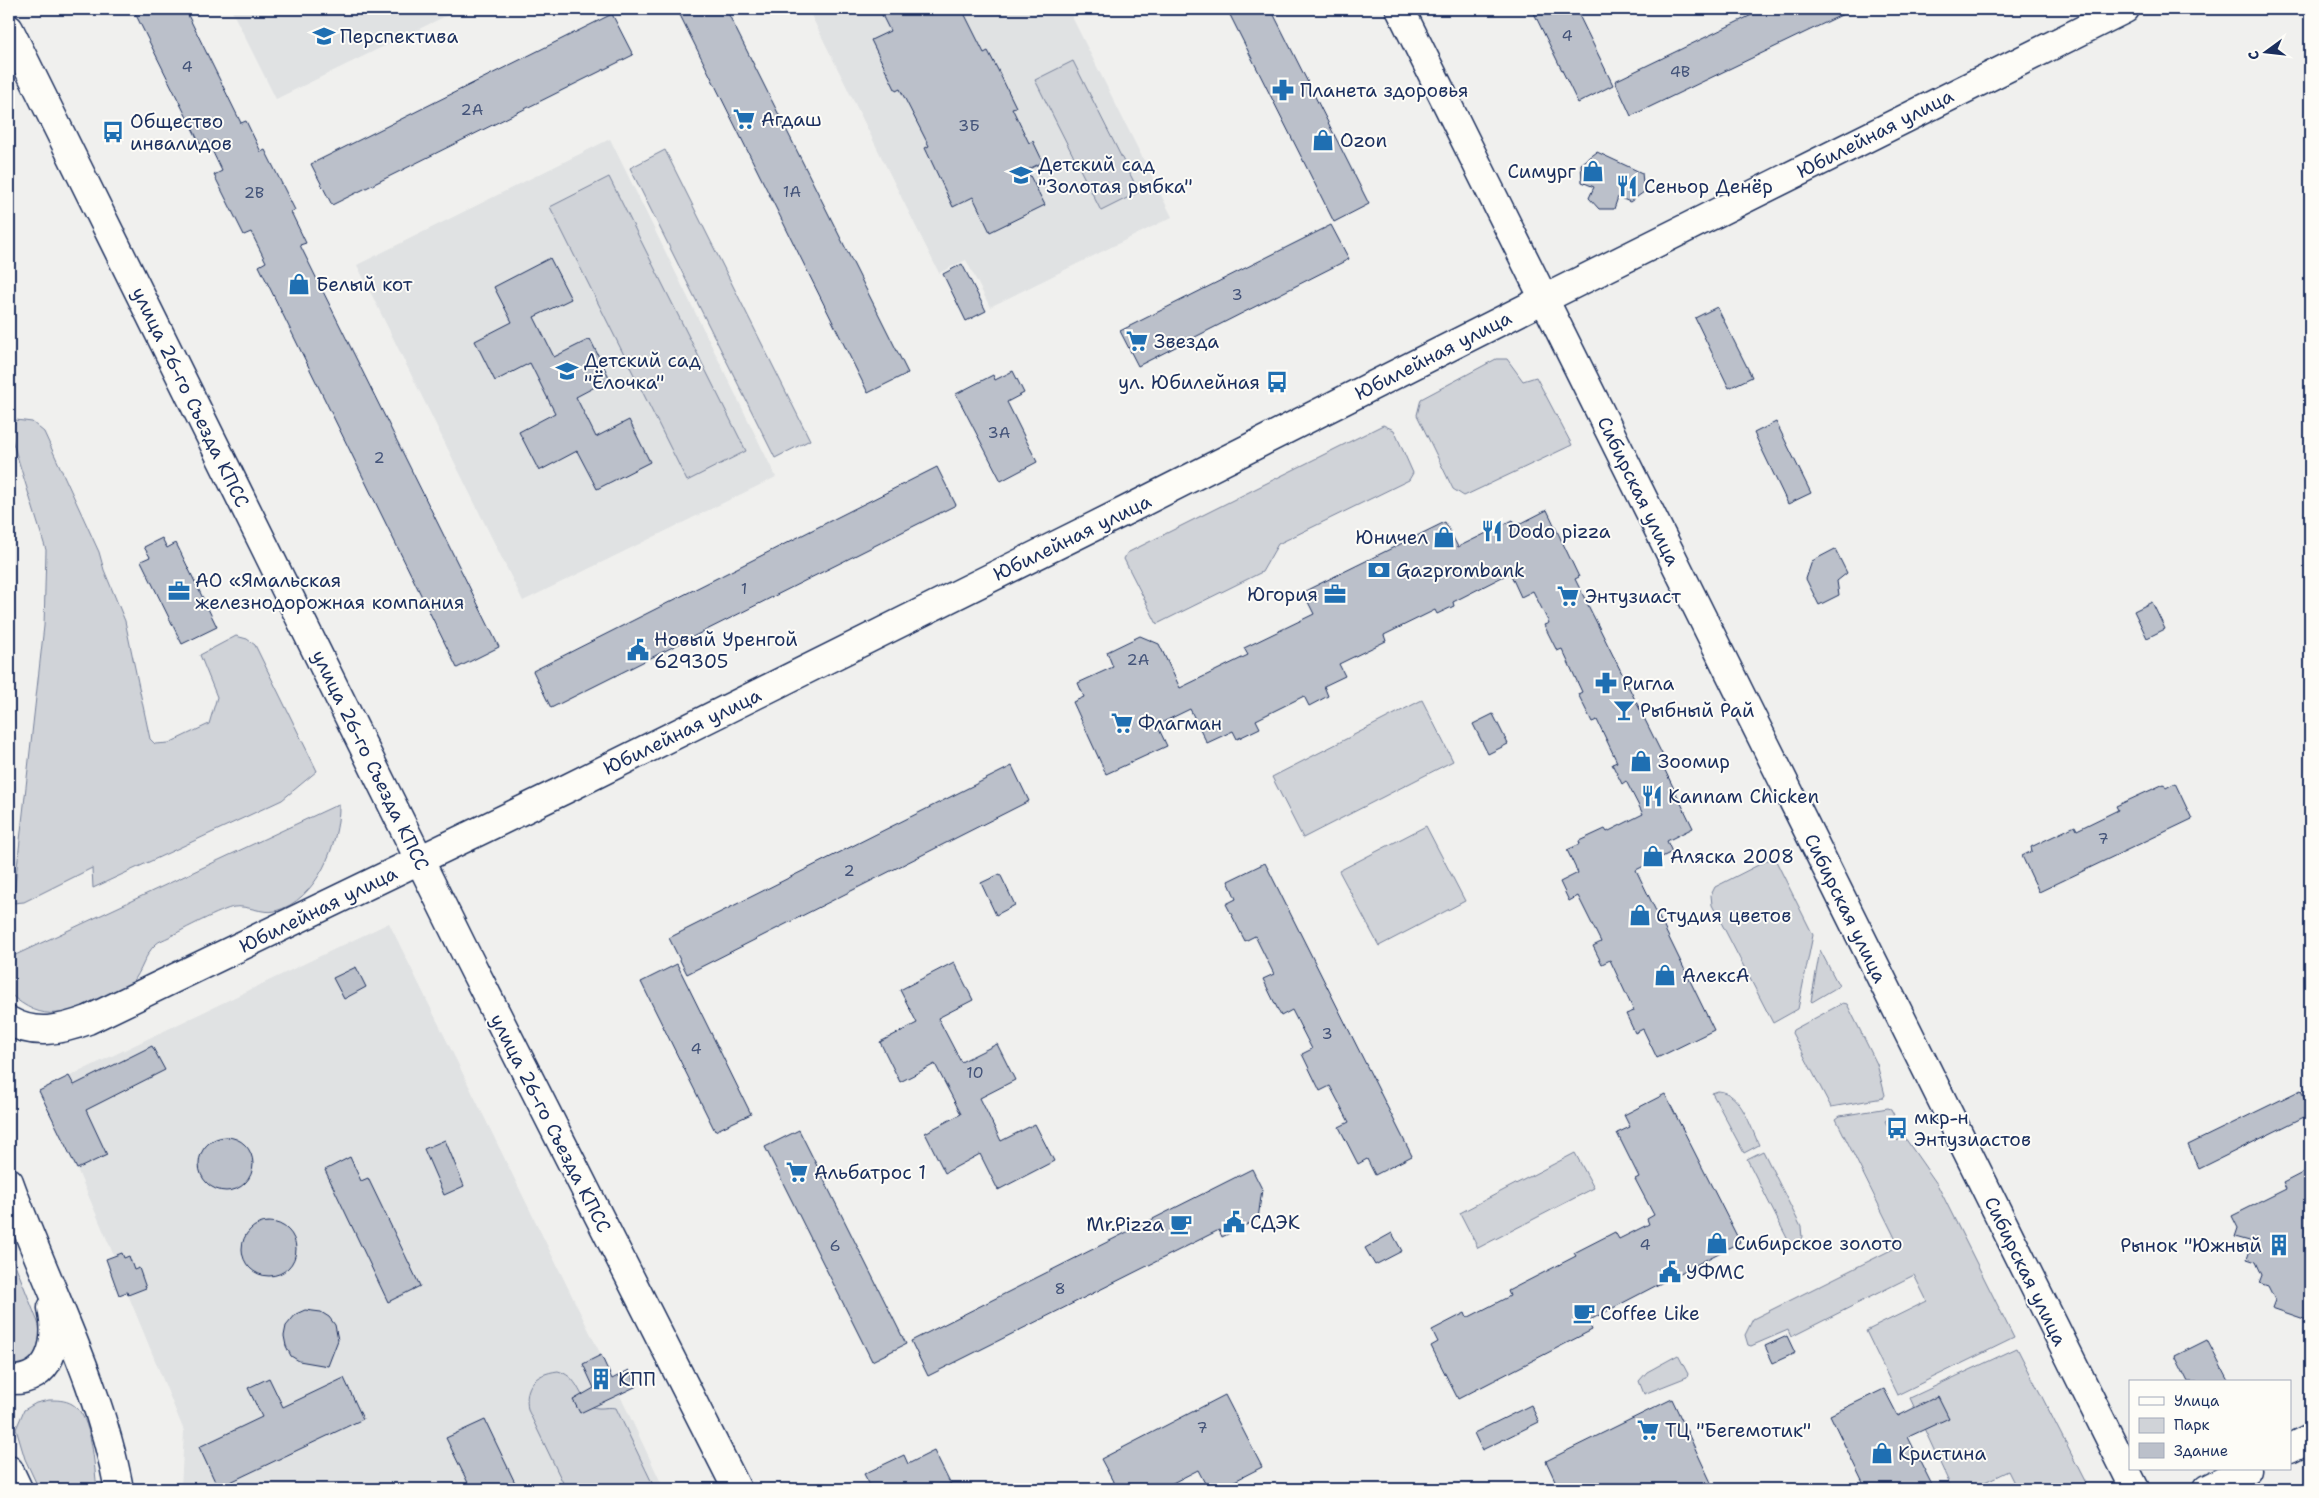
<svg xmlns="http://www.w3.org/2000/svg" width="2319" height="1498" font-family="'Shantell Sans',sans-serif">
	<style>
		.built { fill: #e0e2e3 }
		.green { fill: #d0d3d8; stroke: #76819b }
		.building { fill: #bbc0ca; stroke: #1b2f5e }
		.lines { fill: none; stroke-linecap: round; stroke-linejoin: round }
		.minor-casing { stroke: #1b2f5e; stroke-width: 31 }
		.major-casing { stroke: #1b2f5e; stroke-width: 31 }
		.minor { stroke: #fdfcf7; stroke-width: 28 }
		.major { stroke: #fdfcf7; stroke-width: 28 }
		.labels { text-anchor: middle; stroke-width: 4; stroke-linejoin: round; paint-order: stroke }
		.number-label { font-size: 16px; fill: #435379 }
		.poi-label { font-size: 19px; fill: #1b2f5e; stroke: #fdfcf7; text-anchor: start }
		.street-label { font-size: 19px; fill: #1b2f5e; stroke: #fdfcf7 }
	</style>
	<rect width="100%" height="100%" fill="#f0f0ee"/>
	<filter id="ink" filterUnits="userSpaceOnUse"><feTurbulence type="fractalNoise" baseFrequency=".02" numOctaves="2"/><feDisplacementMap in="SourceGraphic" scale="10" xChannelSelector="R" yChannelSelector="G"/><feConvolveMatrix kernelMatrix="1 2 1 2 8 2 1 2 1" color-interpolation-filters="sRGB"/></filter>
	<g filter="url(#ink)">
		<g class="built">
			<path d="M231,9h229l-184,90z"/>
			<path d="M808,9h260l104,208 -182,90 -24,-47 -27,13z"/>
			<path d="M610,139l166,338 -253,124 -166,-336z"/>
			<path d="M389,923l212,432 63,134h-483l3,-58 -57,-139 -8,3 -13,-36 8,-3 -37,-87 -38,-78z"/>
		</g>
		<g class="green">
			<path d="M1073,61l66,131 -38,19 -66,-131z"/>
			<path d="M665,150l145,290 -35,18 -145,-290z"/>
			<path d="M609,177l137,274 -59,30 -137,-274z"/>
			<path d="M1496,359h11l16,22 13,-4 36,68 -108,51 -11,-7 -36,-74 4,-16z"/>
			<path d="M16,420l16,2 12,10 55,120 5,18 21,51 25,118 5,5 14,-1 40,-19 8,-27 -17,-42 36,-19 11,3 8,6 62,126 -35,29 -189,88 -1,-20 -68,34 -11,1 31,-277 2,-76 -37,-120z"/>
			<path d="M1383,425l11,5 19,43 -4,7 -131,64 -16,28 -105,52 -33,-65 3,-6z"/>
			<path d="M1422,700l31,61 -150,77 -31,-61z"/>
			<path d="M339,804c1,38 -22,97 -64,107 -13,3 -28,-6 -41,-4 -12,2 -52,23 -65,30 -4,2 -10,4 -13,7 -11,9 -14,28 -24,39 -5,6 -19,10 -27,13 -38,18 -61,29 -96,-3v-35z"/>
			<path d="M1426,826l39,75 -86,45 -40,-75z"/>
			<path d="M1774,857l39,78 -15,74 -25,14 -61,-118 -1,-10 4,-8z"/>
			<path d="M1820,950l19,36 -27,16 -1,-1z"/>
			<path d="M1843,1003l4,1 30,60 8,31 -2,3 -52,9 -39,-74 1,-3z"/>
			<path d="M1718,1091c23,1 33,37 41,54l-15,8 -32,-60z"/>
			<path d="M1888,1108l3,1 3,6 -9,6 10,20 10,-3 32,46 77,154 -117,57 -31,-64 61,-30 -13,-26 -123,62 -3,-7 -37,16 -3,-1 -3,-10 8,-16 146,-73 -63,-127 4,-3z"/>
			<path d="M1763,1151l38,76 1,10 -9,13 -46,-91z"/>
			<path d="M1575,1153l19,35 -116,60 -18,-35z"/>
			<path d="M9,1249l34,86 -7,22 -15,9 -12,2z"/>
			<path d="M2017,1348l68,133 2,8h-70l-9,-18 -38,18h-18l-42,-91z"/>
			<path d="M1678,1355l10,19 -1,3 -43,17 -5,-13 8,-9z"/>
			<path d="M558,1371c18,5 20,20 30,34 12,6 16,1 28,3l39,81h-89l-38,-79c-4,-24 6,-36 30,-39z"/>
			<path d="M49,1400c8,0 16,0 23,4 21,12 22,63 25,85h-58l-14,-30 -9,-30 8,-19 12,-7z"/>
		</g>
		<g class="building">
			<path d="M133,9h52l56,114 5,-2 15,31 4,-2 30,60 -4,2 15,31 -6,2 199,402 -42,21 -198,-402 7,-4 -15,-30 -7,3 -30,-60 8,-4 -15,-31 -7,4z"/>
			<path d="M677,9h49l182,364 -40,20z"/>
			<path d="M879,9h83l22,44 4,-2 10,19 18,37 -4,1 17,35 4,-2 10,21 -16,8 18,35 -55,27 -17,-35 -20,10 -28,-59 4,-2 -29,-57 -4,2 -25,-51 19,-9z"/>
			<path d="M1227,9h44l98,195 -35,18z"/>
			<path d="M1532,9h44l37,76 -35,18z"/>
			<path d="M1764,9h90l-223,107 -16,-35z"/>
			<path d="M612,14l21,41 -301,150 -21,-41z"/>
			<path d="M1597,152l45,21 2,19 -14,10 -12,-5 -4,12h-15l-10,-11 5,-11 -12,-5 -1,-18z"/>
			<path d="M1331,225l18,34 -211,107 -18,-35z"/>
			<path d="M550,258l21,41 -37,18 20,40 36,-18 20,40 -34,18 20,40 33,-17 21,42 -53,27 -20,-38 -38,20 -20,-39 36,-19 -25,-50 -35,18 -20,-40 37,-19 -18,-35z"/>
			<path d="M962,264l24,47 -20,10 -23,-47z"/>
			<path d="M1717,307l35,70 -23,11 -34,-70z"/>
			<path d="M1013,371l11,22 -17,9 30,60 -36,19 -45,-87 37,-19 2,5z"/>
			<path d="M1776,422l35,71 -23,11 -34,-71z"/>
			<path d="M937,467l19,38 -405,203 -18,-37z"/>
			<path d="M1547,510l32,67 -4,2 89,179 -4,2 33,68 -26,13 5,11 -36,18 78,160 -57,28 -14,-29 -8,4 -9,-19 8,-3 -24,-51 -8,4 -9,-18 8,-4 -23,-46 -9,5 -9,-19 18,-9 -11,-23 13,-6 -1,-3 26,-12 2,3 36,-18 -17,-33 -4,3 -10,-20 5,-2 -20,-42 -5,2 -14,-28 4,-2 -20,-43 -5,2 -13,-26 5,-2 -16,-32 -12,6 -11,-24 -57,29 1,4 -17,8 -2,-4 -51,25 2,6 -47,23 6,12 -21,10 4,10 -19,10 -5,-10 -48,24 4,8 -23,11 -4,-8 -26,12 -17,-34 -33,16 10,21 -61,28 -33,-72 11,-5 -6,-14 35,-16 -6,-15 33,-16 19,8 21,44 68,-33 -4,-7 70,-34 -11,-22 142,-70 13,25 55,-27 3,6z"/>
			<path d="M162,538l5,10 9,-5 41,84 -35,17 -41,-83 9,-4 -6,-10z"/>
			<path d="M1835,549l12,24 -10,8 2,14 -20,10 -13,-26 6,-18z"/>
			<path d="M2152,602l13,27 -18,9 -13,-27z"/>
			<path d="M1493,714l15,30 -20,10 -15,-30z"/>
			<path d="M1012,766l17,35 -342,173 -18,-36z"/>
			<path d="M2175,783l17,36 -153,73 -17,-36 10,-5 -1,-4 44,-21 2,4 41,-20 -2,-4 48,-22 2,4z"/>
			<path d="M1265,863l147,293 -37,19 -8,-16 -9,5 -19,-37 10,-5 -19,-36 -10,5 -18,-37 10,-5 -20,-39 -11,6 -18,-37 11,-5 -19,-38 -10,5 -19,-37 10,-5 -8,-18z"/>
			<path d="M1000,874l15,31 -19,10 -15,-32z"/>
			<path d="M954,962l19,38 -35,18 23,44 36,-18 18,36 -35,18 21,43 34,-17 19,37 -56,29 -18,-36 -35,19 -20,-40 36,-19 -26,-50 -35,18 -20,-40 37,-19 -17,-33z"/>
			<path d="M677,964l74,150 -36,17 -74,-149z"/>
			<path d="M356,967l10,20 -22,12 -11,-21z"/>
			<path d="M152,1046l13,24 -79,40 21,45 -30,14 -38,-78 30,-15 5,9z"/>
			<path d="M2301,1090l9,24 -111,55 -11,-24z"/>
			<path d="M1665,1094l75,148 -152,79 4,9 -134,69 -27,-53 7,-4 -6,-12 33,-17 2,5 43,-22 -2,-5 68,-35 -2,-3 41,-21 4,7 30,-15 -2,-5 7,-4 -19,-36 4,-2 -22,-44 13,-6 -6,-12z"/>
			<path d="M799,1130l107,214 -34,17 -107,-214z"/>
			<circle cx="226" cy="1164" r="27"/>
			<path d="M445,1140l19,46 -20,9 -20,-46z"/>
			<path d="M350,1157l11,24 7,-3 52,108 -32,16 -63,-132z"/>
			<path d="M1252,1169l10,20 -4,30 -36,18 -3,-7 -291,146 -17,-35z"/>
			<path d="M2310,1169v152l-38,-13 3,-8 -7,-14 -9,-3 3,-8 -6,-13 -9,-3 6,-17 -18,-5 3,-9 -6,-12 54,-27 -3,-6z"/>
			<circle cx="269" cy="1249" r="27"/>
			<path d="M1392,1233l10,18 -27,14 -10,-17z"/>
			<path d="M122,1253l2,5 5,-2 5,14 5,-2 7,20 -18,7 -1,-3 -8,3 -13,-36z"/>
			<path d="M305,1310l16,2 8,5 6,8 3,15 -10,26 -29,-5 -8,-5 -5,-10 -2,-10 2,-10 10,-12z"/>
			<path d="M1787,1336l8,17 -22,10 -8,-17z"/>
			<path d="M2207,1340l22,42h-41l-13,-26z"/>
			<path d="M601,1355l11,24 17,-9 8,16 -57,27 -7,-13 21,-12 -11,-24z"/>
			<path d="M269,1378l14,29 61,-29 19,41 -145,69 -19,-41 63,-30 -14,-29z"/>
			<path d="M1884,1389l14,27 40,-20 11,22 -41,19 26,52h-68l-36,-74z"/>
			<path d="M1225,1395l37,72 -43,22h-11l-10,-19 -37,19h-44l-16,-30z"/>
			<path d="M1672,1399l42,90h-155l-13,-28z"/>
			<path d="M1531,1405l8,17 -57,28 -8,-17z"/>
			<path d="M485,1420l33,69h-47l-25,-51z"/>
			<path d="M934,1451l19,38h-81l-8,-15 40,-19 4,9z"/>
		</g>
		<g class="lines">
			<g class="minor-casing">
				<g id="minor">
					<path d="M1544,299l581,-290"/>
					<path d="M2290,1448l20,-10"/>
					<path d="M2207,1489l40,-20"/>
				</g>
			</g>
			<g class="major-casing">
				<g id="major">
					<path d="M1400,9l735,1480"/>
					<path d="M9,29l455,921 273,539"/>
					<path d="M9,1021c26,15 52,9 79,-1l476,-230 563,-280 417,-211"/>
					<path d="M9,1182c37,103 90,199 110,307"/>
					<path d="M9,1380c43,2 50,-39 43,-72"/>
					<path d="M9,1470l9,19"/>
				</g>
			</g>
			<use href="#minor" class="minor"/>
			<use href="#major" class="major"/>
		</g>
	</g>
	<defs>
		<g id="school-bare" transform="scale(1.725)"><path d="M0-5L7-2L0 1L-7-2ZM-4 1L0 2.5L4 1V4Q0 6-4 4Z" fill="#1f6fb2" stroke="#fdfcf7" stroke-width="2.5" paint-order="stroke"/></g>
		<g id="pharmacy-bare" transform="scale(1.725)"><path d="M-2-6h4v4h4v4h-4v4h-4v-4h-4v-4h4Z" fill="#1f6fb2" stroke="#fdfcf7" stroke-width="2.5" paint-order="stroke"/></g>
		<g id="supermarket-bare" transform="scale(1.725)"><path d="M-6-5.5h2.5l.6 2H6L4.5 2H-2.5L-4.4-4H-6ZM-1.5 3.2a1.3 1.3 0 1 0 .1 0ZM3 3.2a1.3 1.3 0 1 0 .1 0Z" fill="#1f6fb2" stroke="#fdfcf7" stroke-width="2.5" paint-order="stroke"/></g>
		<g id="bus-bare" transform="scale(1.725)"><path d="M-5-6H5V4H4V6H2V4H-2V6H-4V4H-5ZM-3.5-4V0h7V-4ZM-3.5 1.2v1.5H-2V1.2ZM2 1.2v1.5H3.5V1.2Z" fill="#1f6fb2" stroke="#fdfcf7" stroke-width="2.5" paint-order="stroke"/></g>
		<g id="shop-bare" transform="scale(1.725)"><path d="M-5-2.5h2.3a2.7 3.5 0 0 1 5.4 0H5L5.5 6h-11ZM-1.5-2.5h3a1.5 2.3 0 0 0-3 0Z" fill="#1f6fb2" stroke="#fdfcf7" stroke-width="2.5" paint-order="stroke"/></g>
		<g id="restaurant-bare" transform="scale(1.725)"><path d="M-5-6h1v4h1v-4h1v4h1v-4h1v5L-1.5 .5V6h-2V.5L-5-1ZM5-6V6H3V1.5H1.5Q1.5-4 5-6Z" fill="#1f6fb2" stroke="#fdfcf7" stroke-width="2.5" paint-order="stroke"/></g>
		<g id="bank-bare" transform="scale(1.725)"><path d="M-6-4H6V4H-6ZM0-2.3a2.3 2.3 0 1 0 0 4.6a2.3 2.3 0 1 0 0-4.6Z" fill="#1f6fb2" stroke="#fdfcf7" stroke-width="2.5" paint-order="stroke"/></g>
		<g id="office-bare" transform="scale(1.725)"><path d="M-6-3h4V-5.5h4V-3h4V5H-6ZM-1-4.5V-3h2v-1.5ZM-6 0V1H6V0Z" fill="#1f6fb2" stroke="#fdfcf7" stroke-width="2.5" paint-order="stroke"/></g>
		<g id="civic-bare" transform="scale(1.725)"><path d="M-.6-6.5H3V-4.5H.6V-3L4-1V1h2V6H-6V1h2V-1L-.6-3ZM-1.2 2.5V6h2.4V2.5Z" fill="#1f6fb2" stroke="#fdfcf7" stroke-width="2.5" paint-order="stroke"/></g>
		<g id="bar-bare" transform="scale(1.725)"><path d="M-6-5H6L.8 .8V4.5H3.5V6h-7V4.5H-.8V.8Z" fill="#1f6fb2" stroke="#fdfcf7" stroke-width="2.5" paint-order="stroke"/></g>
		<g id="cafe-bare" transform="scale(1.725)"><path d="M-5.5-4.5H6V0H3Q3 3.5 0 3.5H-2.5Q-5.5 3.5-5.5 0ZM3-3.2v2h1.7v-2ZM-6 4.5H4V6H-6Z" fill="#1f6fb2" stroke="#fdfcf7" stroke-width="2.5" paint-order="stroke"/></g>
		<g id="building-bare" transform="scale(1.725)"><path d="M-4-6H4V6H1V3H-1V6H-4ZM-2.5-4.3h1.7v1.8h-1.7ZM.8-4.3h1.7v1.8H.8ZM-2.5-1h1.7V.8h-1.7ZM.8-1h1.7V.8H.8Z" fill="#1f6fb2" stroke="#fdfcf7" stroke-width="2.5" paint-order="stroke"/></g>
	</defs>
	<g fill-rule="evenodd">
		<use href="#school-bare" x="324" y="36"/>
		<use href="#pharmacy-bare" x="1283" y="90"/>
		<use href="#supermarket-bare" x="744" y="119"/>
		<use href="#bus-bare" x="113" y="132"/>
		<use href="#shop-bare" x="1323" y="140"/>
		<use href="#shop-bare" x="1593" y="171"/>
		<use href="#school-bare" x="1021" y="175"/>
		<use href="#restaurant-bare" x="1627" y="186"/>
		<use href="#shop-bare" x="299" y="284"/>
		<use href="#supermarket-bare" x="1137" y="341"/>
		<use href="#school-bare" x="567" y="371"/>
		<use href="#bus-bare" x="1277" y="382"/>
		<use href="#restaurant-bare" x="1492" y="531"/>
		<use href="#shop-bare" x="1444" y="537"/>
		<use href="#bank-bare" x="1379" y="570"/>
		<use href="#office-bare" x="179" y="591"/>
		<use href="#office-bare" x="1335" y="594"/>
		<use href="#supermarket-bare" x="1568" y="596"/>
		<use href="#civic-bare" x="638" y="650"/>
		<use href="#pharmacy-bare" x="1606" y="683"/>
		<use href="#bar-bare" x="1624" y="710"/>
		<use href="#supermarket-bare" x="1122" y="723"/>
		<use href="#shop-bare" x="1641" y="761"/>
		<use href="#restaurant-bare" x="1652" y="796"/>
		<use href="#shop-bare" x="1653" y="856"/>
		<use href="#shop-bare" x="1640" y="915"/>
		<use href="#shop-bare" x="1665" y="975"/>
		<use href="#bus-bare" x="1897" y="1128"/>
		<use href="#supermarket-bare" x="797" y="1172"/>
		<use href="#civic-bare" x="1234" y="1222"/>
		<use href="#cafe-bare" x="1181" y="1224"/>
		<use href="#shop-bare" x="1717" y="1243"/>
		<use href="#building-bare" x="2279" y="1245"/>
		<use href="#civic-bare" x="1670" y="1272"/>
		<use href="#cafe-bare" x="1584" y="1313"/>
		<use href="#building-bare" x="601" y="1379"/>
		<use href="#supermarket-bare" x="1648" y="1430"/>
		<use href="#shop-bare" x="1882" y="1453"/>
	</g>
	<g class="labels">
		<g class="number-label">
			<text x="1567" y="41">4</text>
			<text x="187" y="72">4</text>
			<text x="1680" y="77">4В</text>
			<text x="472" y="115">2А</text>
			<text x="969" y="131">3Б</text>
			<text x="792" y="197">1А</text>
			<text x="254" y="198">2В</text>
			<text x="1237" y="300">3</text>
			<text x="999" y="438">3А</text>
			<text x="379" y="463">2</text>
			<text x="744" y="594">1</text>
			<text x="1138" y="665">2А</text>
			<text x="2103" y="844">7</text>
			<text x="849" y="876">2</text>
			<text x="1327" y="1039">3</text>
			<text x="696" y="1054">4</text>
			<text x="975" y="1078">10</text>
			<text x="1645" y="1250">4</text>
			<text x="835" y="1251">6</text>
			<text x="1060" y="1294">8</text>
			<text x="1202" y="1433">7</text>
		</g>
		<g class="poi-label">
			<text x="340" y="43">Перспектива</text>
			<text x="1300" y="97">Планета здоровья</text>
			<text x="761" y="126">Агдаш</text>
			<text x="130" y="128">Общество<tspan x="130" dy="22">инвалидов</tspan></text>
			<text x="1340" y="147">Ozon</text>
			<text x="1038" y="171">Детский сад<tspan x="1038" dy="22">"Золотая рыбка"</tspan></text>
			<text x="1576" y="178" text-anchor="end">Симург</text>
			<text x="1644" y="193">Сеньор Денёр</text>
			<text x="316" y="291">Белый кот</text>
			<text x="1154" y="348">Звезда</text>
			<text x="584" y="367">Детский сад<tspan x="584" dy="22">"Ёлочка"</tspan></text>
			<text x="1260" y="389" text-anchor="end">ул. Юбилейная</text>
			<text x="1508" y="538">Dodo pizza</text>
			<text x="1428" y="544" text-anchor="end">Юничел</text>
			<text x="1396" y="577">Gazprombank</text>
			<text x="195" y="587">АО «Ямальская<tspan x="195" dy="22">железнодорожная компания</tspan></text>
			<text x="1318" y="601" text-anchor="end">Югория</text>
			<text x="1585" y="603">Энтузиаст</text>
			<text x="654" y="646">Новый Уренгой<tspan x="654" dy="22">629305</tspan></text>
			<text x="1622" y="690">Ригла</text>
			<text x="1640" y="717">Рыбный Рай</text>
			<text x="1138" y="730">Флагман</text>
			<text x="1658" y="768">Зоомир</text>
			<text x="1668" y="803">Kannam Chicken</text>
			<text x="1670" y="863">Аляска 2008</text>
			<text x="1656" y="922">Студия цветов</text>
			<text x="1682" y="982">АлексА</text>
			<text x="1914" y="1124">мкр-н<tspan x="1914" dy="22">Энтузиастов</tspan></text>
			<text x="814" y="1179">Альбатрос 1</text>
			<text x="1250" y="1229">СДЭК</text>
			<text x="1164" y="1231" text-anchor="end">Mr.Pizza</text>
			<text x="1734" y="1250">Сибирское золото</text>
			<text x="2262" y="1252" text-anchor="end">Рынок "Южный</text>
			<text x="1686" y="1279">УФМС</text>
			<text x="1600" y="1320">Coffee Like</text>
			<text x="618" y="1386">КПП</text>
			<text x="1665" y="1437">ТЦ "Бегемотик"</text>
			<text x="1898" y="1460">Кристина</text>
		</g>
		<g class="street-label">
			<text transform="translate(1875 133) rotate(-27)" y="7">Юбилейная улица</text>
			<text transform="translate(1433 355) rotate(-27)" y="7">Юбилейная улица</text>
			<text transform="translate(191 397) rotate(64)" y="7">улица 26-го Съезда КПСС</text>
			<text transform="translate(1639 491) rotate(64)" y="7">Сибирская улица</text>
			<text transform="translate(1072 537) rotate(-26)" y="7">Юбилейная улица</text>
			<text transform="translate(682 731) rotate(-26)" y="7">Юбилейная улица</text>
			<text transform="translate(371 760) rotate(64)" y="7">улица 26-го Съезда КПСС</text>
			<text transform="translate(1846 908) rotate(64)" y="7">Сибирская улица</text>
			<text transform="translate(318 909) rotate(-26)" y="7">Юбилейная улица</text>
			<text transform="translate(551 1123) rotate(63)" y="7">улица 26-го Съезда КПСС</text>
			<text transform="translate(2026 1271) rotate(64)" y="7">Сибирская улица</text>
		</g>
	</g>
	<rect width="2319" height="1498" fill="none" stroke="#fdfcf7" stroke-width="30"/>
	<rect x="15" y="15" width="2289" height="1468" fill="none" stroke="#1b2f5e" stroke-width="2" filter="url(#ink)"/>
	<rect x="2129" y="1380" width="162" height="90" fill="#fdfcf7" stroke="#a3aaba"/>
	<rect x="2139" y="1397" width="25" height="8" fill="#fdfcf7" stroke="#a3aaba"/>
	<text x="2174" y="1406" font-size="15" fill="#1b2f5e">Улица</text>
	<rect x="2139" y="1418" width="25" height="15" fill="#d0d3d8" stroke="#a3aaba"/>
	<text x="2174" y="1430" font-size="15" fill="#1b2f5e">Парк</text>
	<rect x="2139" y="1443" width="25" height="15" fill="#bbc0ca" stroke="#a3aaba"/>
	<text x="2174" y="1456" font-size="15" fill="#1b2f5e">Здание</text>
	<g transform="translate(2266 52) rotate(255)" stroke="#fdfcf7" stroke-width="4" paint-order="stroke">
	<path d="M0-4L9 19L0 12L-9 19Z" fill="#1b2f5e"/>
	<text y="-8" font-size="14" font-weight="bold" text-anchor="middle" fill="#1b2f5e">С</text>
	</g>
</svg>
